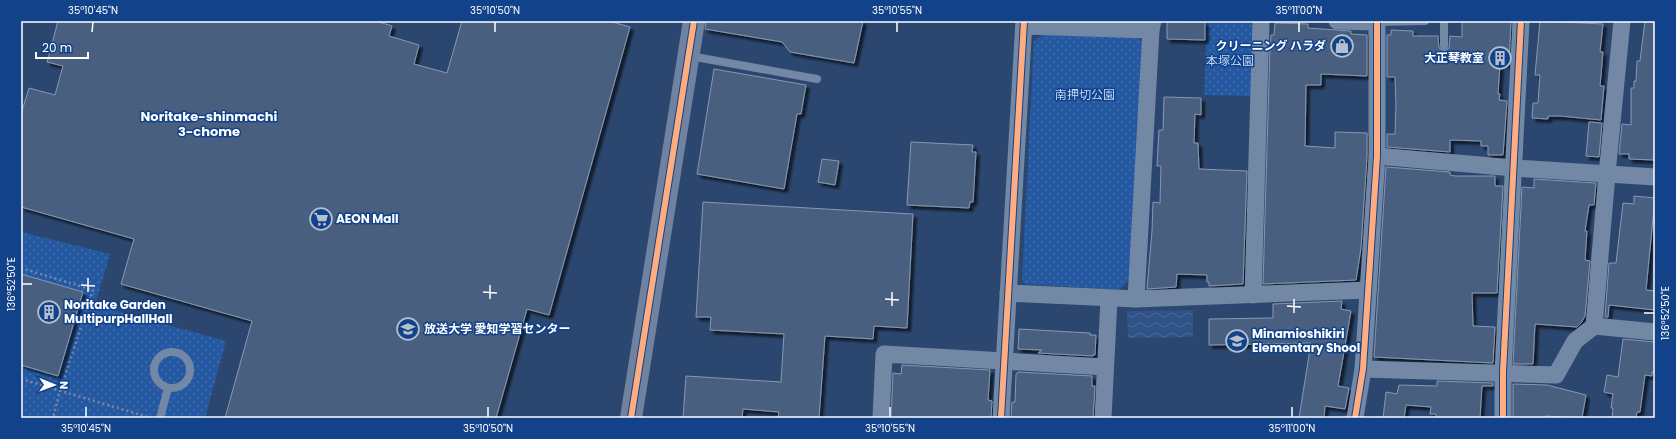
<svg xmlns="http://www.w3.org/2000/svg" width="1676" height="439" font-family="Poppins,'Noto Sans JP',sans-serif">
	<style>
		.park { fill: url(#park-dots) }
		.water { fill: url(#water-waves) }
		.building { fill: #4a5f7f; stroke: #8798b2; filter: url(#shadow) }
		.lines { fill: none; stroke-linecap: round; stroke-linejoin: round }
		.path { stroke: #7388a4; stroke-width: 2.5; stroke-dasharray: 2 3; stroke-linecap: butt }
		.lane { stroke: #7388a4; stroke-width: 8 }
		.street { stroke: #7388a4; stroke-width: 17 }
		.secondary { stroke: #6f829f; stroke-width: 22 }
		.cycleway-casing { stroke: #11428a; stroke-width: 8 }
		.cycleway { stroke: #ffac80; stroke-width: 6 }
		.ticks { fill: none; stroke: #fff; stroke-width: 1.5 }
		.labels { text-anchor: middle; stroke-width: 3; stroke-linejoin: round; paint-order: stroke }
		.poi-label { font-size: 12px; font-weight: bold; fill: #fff; stroke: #11428a; text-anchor: start }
		.park-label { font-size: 12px; fill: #bed8fc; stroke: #11428a }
		.neighbourhood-label { font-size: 13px; font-weight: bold; fill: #fff; stroke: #11428a }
		.neatline { fill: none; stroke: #fff; stroke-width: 1.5 }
		.ticks-label { font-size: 10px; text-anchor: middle; fill: #fff }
	</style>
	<defs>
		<pattern id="park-dots" width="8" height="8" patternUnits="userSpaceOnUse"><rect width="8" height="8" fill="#2458a1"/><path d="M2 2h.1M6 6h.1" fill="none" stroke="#4571af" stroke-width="1.8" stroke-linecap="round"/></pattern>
		<pattern id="water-waves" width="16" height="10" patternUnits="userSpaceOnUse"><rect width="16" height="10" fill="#2f5287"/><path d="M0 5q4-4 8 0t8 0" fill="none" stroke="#4e6c99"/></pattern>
		<filter id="shadow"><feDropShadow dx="3.5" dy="3.5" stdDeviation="1" flood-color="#0009"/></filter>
	</defs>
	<rect width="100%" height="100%" fill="#2c476f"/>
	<g class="park">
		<path d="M1207,21l43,2 6,5 -2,68 -50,-1z"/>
		<path d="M1044,34l94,2 5,7 -14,237 -10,10 -93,-6 -4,-4 12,-239z"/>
		<path d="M21,232l89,22 -15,51 131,36 -21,77h-184z"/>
	</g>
	<path class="water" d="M1193,310v27l-65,1 -1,-27z"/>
	<g class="building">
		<path d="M58,21h318l16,5 -3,10 30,9 -5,19 33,9 15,-52h147l21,6 -81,288 -22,-6 -31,109h-271l27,-97 -131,-37 13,-45 -113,-32v-93l8,-26 26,7 8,-29 -16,-4z"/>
		<path d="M706,21h157l-9,42 -64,-11 -8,-10 -77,-13z"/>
		<path d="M1167,21l38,1v18l-38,-1z"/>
		<path d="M1462,21h49l-2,43h-9l-2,30h2l-1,6 8,1 -4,54h-15v-9h-7v-5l-31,-1v12l-63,-5v-13h8l1,-30 -1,-27h-8v-42h4v-5l22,1v5h25l1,12 5,3 5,-3 1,-12 12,1z"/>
		<path d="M1540,21l63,3 -3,28h3l-3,34h4l-3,34 -41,-4h-12v3l-16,-1 1,-15h5l2,-28h-5z"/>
		<path d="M1645,21h10v139l-26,-1v-5h-10l3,-30 9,1v-37h3v-7h2l1,-20h3z"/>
		<path d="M1275,23l33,1v4l43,3v3l16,1v41l-46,-2v11h-15l-1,61 30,2v-16l32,1v23l-6,92 -5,32 -93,4 7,-238 1,-11h3z"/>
		<path d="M714,69l92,16 -5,29h-4l-13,75 -87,-15z"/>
		<path d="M1164,97l37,1v17l-6,-1 -1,29h4l1,26 48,2 -4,113 -34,2v-4h-2v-7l-30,-1 -1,13 -29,2 5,-58 1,-29 7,1 1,-37h-4l2,-36h4z"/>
		<path d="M1589,122l13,1 -3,34 -13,-1z"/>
		<path d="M911,142l62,3 -1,7h4l-3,50h-3l-1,6 -62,-3z"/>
		<path d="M822,159l17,2 -4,24 -17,-3z"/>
		<path d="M1386,167l64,5v3l5,1h40v10h8l-6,107h-25l1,33 22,1 -2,36 -119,-6z"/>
		<path d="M1534,179l62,4 -2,22h-5l-4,26h2l-2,29 5,1 -5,55 -4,7 -4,4 -42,-3 -2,40h-20l9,-177 12,1z"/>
		<path d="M1634,196l21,2 -9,92 9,1v19l-46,-5 -1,12h-3l4,-54h7l7,-60 11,1z"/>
		<path d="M703,202l210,12 -6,114 -33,-2 -1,13 -48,-3 -6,82h-41l1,-6 -36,-3 -1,9h-59l3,-42 95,6 3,-48 -74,-4 1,-13h-15z"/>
		<path d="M21,274l62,18 -25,84 -37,-11z"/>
		<path d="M1342,301l-1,8 10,2 -13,75 11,2 -4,21 -20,-3 -1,12h-25l12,-75 -102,2v-26l64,-1v-14z"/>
		<path d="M1019,329l71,4v2h6l-1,20h-2v1l-55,-3 4,-3 -24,-1z"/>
		<path d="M1623,339l32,3v30h-3v4l-7,-1 -5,37h-3l-1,6h-24l1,-10h-2l2,-14 -9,-2 3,-17 11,2z"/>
		<path d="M902,365l88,5 -2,30 4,1 -1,17h-100l2,-45 8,1z"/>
		<path d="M1018,372l74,4v10h3l-2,32h-82l1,-16h3l1,-28z"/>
		<path d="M1437,381l56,2v3h-11l-2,32h-44v-4h-6l1,-7 -25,-2 -2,13h-21l3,-26 11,2 2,-9 38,1z"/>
		<path d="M1513,384l34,1 39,10 -4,23 -36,-2v2h-33z"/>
	</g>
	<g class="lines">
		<g class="path">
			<path d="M21,268l72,22 -33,101 -7,27"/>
			<path d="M21,379l127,38"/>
		</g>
		<g class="lane">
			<path d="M1444,21v25"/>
			<path d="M1377,22l48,-1"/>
			<path d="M690,56l127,23"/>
			<circle cx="172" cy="370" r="18"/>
			<path d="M160,418l8,-30"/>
		</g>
		<g class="street">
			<path d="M1337,21l40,1"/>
			<path d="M1024,26l127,4"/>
			<path d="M1377,156l137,12 141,9"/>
			<path d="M1008,293l128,6 232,-9"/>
			<path d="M1253,295l8,-274"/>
			<path d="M1136,299l15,-269 2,-9"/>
			<path d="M1594,326l13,-152 15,-153"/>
			<path d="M1363,369l193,6 19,-34 19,-15 61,6"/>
			<path d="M881,418l3,-64 221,13"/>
			<path d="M1001,418l23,-397"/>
			<path d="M1103,418l6,-119"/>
			<path d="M1355,418l8,-49 14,-213v-135"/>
			<path d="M1503,418v-46l18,-351"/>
		</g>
		<path class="secondary" d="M631,418l63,-397"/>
		<g class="cycleway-casing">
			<g id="cycleway">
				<path d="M631,418l63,-397"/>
				<path d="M1001,418l23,-397"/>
				<path d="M1355,418l8,-49 14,-213v-135"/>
				<path d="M1503,418v-46l18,-351"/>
			</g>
		</g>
		<use href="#cycleway" class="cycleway"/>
	</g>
	<path class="ticks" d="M92,32l1,-10M495,32v-10M897,32v-10M1299,32v-10M22,284h10M81,285l14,1M88,292v-14M483,292l14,1M490,299v-14M885,299l14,1M892,306v-14M1287,306l14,1M1294,313v-14M1644,313h10M86,417v-10M488,417v-10M890,417v-10M1292,417v-10"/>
	<defs>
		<g id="shop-ring" transform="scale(1.15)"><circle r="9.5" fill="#11428a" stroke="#b5bfcd" stroke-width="1.5"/><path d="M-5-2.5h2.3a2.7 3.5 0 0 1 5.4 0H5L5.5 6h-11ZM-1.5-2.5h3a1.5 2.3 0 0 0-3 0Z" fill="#b5bfcd"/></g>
		<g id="building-ring" transform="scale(1.15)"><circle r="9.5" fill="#11428a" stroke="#b5bfcd" stroke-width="1.5"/><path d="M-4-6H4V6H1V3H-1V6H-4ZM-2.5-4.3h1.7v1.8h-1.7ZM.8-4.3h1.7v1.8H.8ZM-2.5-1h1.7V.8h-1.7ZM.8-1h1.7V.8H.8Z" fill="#b5bfcd"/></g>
		<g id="supermarket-ring" transform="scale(1.15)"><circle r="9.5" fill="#11428a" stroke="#b5bfcd" stroke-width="1.5"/><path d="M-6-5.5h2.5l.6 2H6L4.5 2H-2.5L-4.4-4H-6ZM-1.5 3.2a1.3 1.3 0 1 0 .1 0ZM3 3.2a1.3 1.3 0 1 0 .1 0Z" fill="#b5bfcd"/></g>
		<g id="university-ring" transform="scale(1.15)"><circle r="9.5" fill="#11428a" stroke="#b5bfcd" stroke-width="1.5"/><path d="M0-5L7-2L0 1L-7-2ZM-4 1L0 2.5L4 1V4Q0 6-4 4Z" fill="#b5bfcd"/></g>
		<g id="school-ring" transform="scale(1.15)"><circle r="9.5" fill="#11428a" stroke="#b5bfcd" stroke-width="1.5"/><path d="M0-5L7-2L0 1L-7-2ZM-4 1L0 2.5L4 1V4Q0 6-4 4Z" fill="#b5bfcd"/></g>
	</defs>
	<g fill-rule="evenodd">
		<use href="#shop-ring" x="1342" y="46"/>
		<use href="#building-ring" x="1500" y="58"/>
		<use href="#supermarket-ring" x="321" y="219"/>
		<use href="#building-ring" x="49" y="312"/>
		<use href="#university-ring" x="408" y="329"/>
		<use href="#school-ring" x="1237" y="341"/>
	</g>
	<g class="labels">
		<g class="poi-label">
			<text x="1326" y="50" text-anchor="end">クリーニング ハラダ</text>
			<text x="1484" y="62" text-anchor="end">大正琴教室</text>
			<text x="336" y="223">AEON Mall</text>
			<text x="64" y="309">Noritake Garden<tspan x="64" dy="14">MultipurpHallHall</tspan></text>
			<text x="424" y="333">放送大学 愛知学習センター</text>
			<text x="1252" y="338">Minamioshikiri<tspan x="1252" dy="14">Elementary Shool</tspan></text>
		</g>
		<g class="park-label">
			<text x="1230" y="65">本塚公園</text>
			<text x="1085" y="99">南押切公園</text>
		</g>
		<g class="neighbourhood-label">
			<text x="209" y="121">Noritake-shinmachi<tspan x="209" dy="15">3-chome</tspan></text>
		</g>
	</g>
	<rect width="1676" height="439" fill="none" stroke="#11428a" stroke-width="44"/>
	<g transform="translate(54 385) rotate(91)" stroke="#11428a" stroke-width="3" paint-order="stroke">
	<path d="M0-3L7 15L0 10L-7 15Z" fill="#ffffff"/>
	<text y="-6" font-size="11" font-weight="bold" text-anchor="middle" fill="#ffffff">N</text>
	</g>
	<path d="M36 52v6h52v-6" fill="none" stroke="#ffffff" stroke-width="2"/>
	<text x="42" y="52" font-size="12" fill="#ffffff" stroke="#11428a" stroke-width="3" paint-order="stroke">20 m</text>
	<rect x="22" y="22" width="1632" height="395" class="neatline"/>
	<g class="ticks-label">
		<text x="93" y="14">35°10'45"N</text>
		<text x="495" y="14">35°10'50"N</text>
		<text x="897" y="14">35°10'55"N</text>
		<text x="1299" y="14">35°11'00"N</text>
		<text transform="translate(11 284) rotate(-90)" y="4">136°52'50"E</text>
		<text transform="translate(1665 313) rotate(-90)" y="4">136°52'50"E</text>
		<text x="86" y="432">35°10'45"N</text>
		<text x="488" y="432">35°10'50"N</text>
		<text x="890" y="432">35°10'55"N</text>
		<text x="1292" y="432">35°11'00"N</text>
	</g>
</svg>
